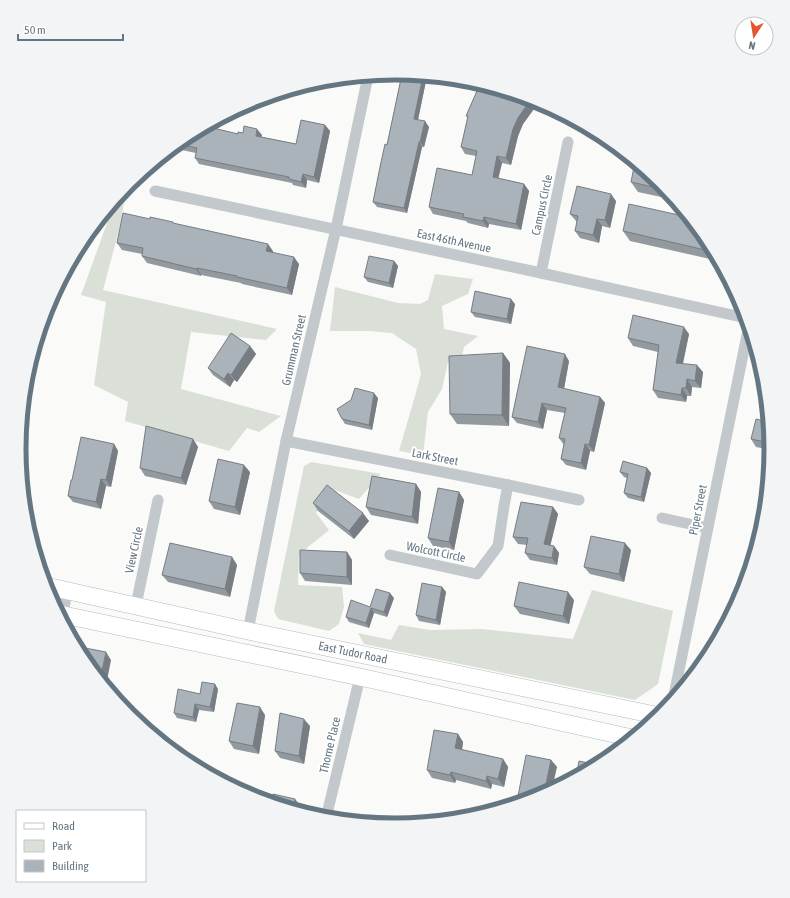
<svg xmlns="http://www.w3.org/2000/svg" width="790" height="898" font-family="'Asap Condensed',sans-serif">
	<style>
		.green { fill: #dadfd7 }
		.lines { fill: none; stroke-linecap: round; stroke-linejoin: round }
		.primary-casing { stroke: #b5babe; stroke-width: 18 }
		.minor { stroke: #c3c8cc; stroke-width: 11 }
		.primary { stroke: #fff; stroke-width: 17 }
		.wall { fill: #929a9f }
		.shaded-wall { fill: #777d82 }
		.building { fill: #aab3b9; stroke: #777d82 }
		.labels { text-anchor: middle; stroke-width: 4; stroke-linejoin: round; paint-order: stroke }
		.street-label { font-size: 12px; fill: #657683; stroke: #fff }
		.rim { fill: none; stroke: #657683; stroke-width: 5 }
	</style>
	<rect width="100%" height="100%" fill="#fafaf8"/>
	<g class="green">
		<path d="M127,186l-7,40 -17,64 174,39 -11,11 -75,-8 -10,57 100,27 -22,16 -12,-4 -18,23 -104,-30 3,-19 -34,-17 12,-83 -25,-7 29,-80 -3,-5z"/>
		<path d="M435,274l38,5 -5,15 -26,12 2,23 34,7 -14,11 -3,13 -13,2 -6,27 -14,23 -5,43 -24,-4 16,-55 6,-22 -5,-25 -24,-16 -24,-2h-38l5,-44 63,16 22,1 8,-4z"/>
		<path d="M311,462l70,12 -22,25 -27,-10 -16,24 13,17 -21,17 -9,9 -1,29 44,2 2,20 -5,17 -10,7 -51,-12 -4,-8 30,-145z"/>
		<path d="M592,590l81,21 -15,73 -23,16 -271,-56 -6,-11 33,7 8,-15 31,5 52,-1 91,10z"/>
	</g>
	<g class="lines">
		<g class="primary-casing">
			<g id="primary">
				<path id="s1" d="M46,586l202,45 412,85"/>
				<path d="M59,614l301,63 272,61"/>
			</g>
		</g>
		<g class="minor">
			<path d="M155,191l386,82 205,45"/>
			<path d="M541,273l27,-131"/>
			<path d="M286,441l222,44 71,15"/>
			<path d="M662,518l46,10"/>
			<path d="M390,555l87,19 21,-28 6,-40 4,-21"/>
			<path d="M136,605l22,-105"/>
			<path d="M62,620l5,-29"/>
			<path d="M248,631l38,-190 50,-212 32,-153"/>
			<path d="M673,700l76,-375"/>
			<path d="M326,818l34,-141"/>
		</g>
		<use href="#primary" class="primary"/>
	</g>
	<g class="wall">
		<path d="M402,74l25,2 -9,44 11,7 -5,20h-2l-15,66 -30,-6 -4,-5 7,-34v-1l7,-22z"/>
		<path d="M480,84l59,18 -16,22 -5,12 -7,29 -9,-2 -4,15 26,6 5,7 -8,39 -32,-6 -1,4 -20,-5 -2,-2 -33,-7 -4,-7 43,-32 4,-19 -11,-2 -4,-7 7,-30 -2,-1z"/>
		<path d="M325,125l5,6 -11,52 -12,-3 -1,8 -13,-3 -1,-2 -93,-19 -4,-6 1,-5 -24,-5 14,-12 52,-2 24,1 -1,2 35,7z"/>
		<path d="M631,182l30,1 14,17 -37,-8z"/>
		<path d="M616,201l-6,27 -8,-2 -3,17 -19,-5 -5,-7 2,-9 -1,-1 -6,-7z"/>
		<path d="M174,224l99,27v1l26,12 -7,31 -50,-11 -1,-1 -40,-8v1l-54,-13 -5,-7v-2l-20,-4 -5,-7z"/>
		<path d="M623,231l85,9 11,21 -89,-20z"/>
		<path d="M394,261l4,5 -5,22 -25,-6 -4,-5z"/>
		<path d="M515,304l-4,20 -36,-7 -4,-5z"/>
		<path d="M689,334l-6,30 20,8 -2,16 -9,-1 -1,9h-4l-1,6 -28,-4 -5,-8 5,-38 -25,-6 -5,-8z"/>
		<path d="M250,346l6,8 -19,28 -3,-2 -4,7 -17,-12 -5,-7z"/>
		<path d="M503,353l7,10 -1,63 -52,-2 -7,-10z"/>
		<path d="M569,361l-5,28 36,8 5,6 -11,49 -4,-1 -4,19 -20,-5 -5,-6 3,-14 -5,-7 6,-25 -18,-3 -4,19 -26,-6 -5,-6z"/>
		<path d="M378,398l-6,32 -27,-6 -3,-5z"/>
		<path d="M768,422l3,28 -15,-3 -5,-8z"/>
		<path d="M193,439l5,8 -12,38 -41,-9 -5,-8z"/>
		<path d="M114,444l4,7 -7,36 -5,-1 -5,23 -28,-7 -5,-6z"/>
		<path d="M647,468l4,5 -7,29 -16,-4 -4,-5 3,-15 -3,-1 -4,-5z"/>
		<path d="M250,472l-10,43 -26,-6 -5,-8z"/>
		<path d="M416,484l5,8 -3,32 -47,-9 -5,-8z"/>
		<path d="M459,492l5,8 -10,50 -21,-4 -5,-8z"/>
		<path d="M313,503l56,18 -15,18 -36,-28z"/>
		<path d="M553,507l5,7 -8,32h4l5,7 -2,12 -27,-5 -5,-7 2,-8 -9,-1 -5,-7z"/>
		<path d="M631,550l-7,32 -34,-8 -6,-7z"/>
		<path d="M347,552l5,8v25l-47,-4 -5,-8z"/>
		<path d="M232,557l5,8 -7,32 -62,-15 -6,-7z"/>
		<path d="M442,587l4,5 -6,33 -21,-4 -3,-6z"/>
		<path d="M394,598l-7,19 -13,-4 -5,15 -20,-6 -3,-5 24,-10z"/>
		<path d="M574,600l-5,24 -49,-10 -6,-8z"/>
		<path d="M218,689l-4,23 -15,-2 -3,12 -19,-4 -3,-5 26,-19z"/>
		<path d="M265,715l-6,39 -25,-5 -5,-8z"/>
		<path d="M310,726l-6,38 -24,-6 -5,-7z"/>
		<path d="M458,734l5,8 -1,8 41,9 5,8 -4,20 -12,-3 -1,5 -35,-9 -1,3 -23,-5 -5,-8z"/>
		<path d="M551,760l6,7 -18,29 -18,6 -3,-6z"/>
	</g>
	<g class="shaded-wall">
		<path d="M423,76h4l-10,48 -3,-5z"/>
		<path d="M531,99l8,3 -16,22 -5,12 -7,29 -5,-7 7,-29 5,-11z"/>
		<path d="M425,121l4,6 -5,20 -4,-5z"/>
		<path d="M325,125l5,6 -11,52 -5,-6z"/>
		<path d="M257,129l5,6 -2,7 -4,-6z"/>
		<path d="M419,142l3,5 -15,66 -3,-5z"/>
		<path d="M497,156l5,7 -5,21 -4,-7z"/>
		<path d="M303,174l4,6 -1,8 -5,-6z"/>
		<path d="M524,184l5,7 -8,39 -5,-6z"/>
		<path d="M611,194l5,7 -6,27 -5,-8z"/>
		<path d="M484,217l5,7 -1,4 -5,-7z"/>
		<path d="M597,219l5,7 -3,17 -6,-8z"/>
		<path d="M268,244l5,7 -2,7 -5,-7z"/>
		<path d="M294,257l5,7 -7,31 -5,-7z"/>
		<path d="M394,261l4,5 -5,22 -4,-5z"/>
		<path d="M197,268l4,7v1l-5,-7z"/>
		<path d="M511,299l4,5 -4,20 -4,-5z"/>
		<path d="M684,327l5,7 -8,37 -5,-8z"/>
		<path d="M250,346l6,8 -19,28 -6,-7z"/>
		<path d="M503,353l7,10 -1,63 -7,-11z"/>
		<path d="M565,354l4,7 -6,33 -5,-7z"/>
		<path d="M697,365l6,7 -2,16 -6,-7z"/>
		<path d="M228,373l6,7 -4,7 -6,-8z"/>
		<path d="M687,379l5,8 -1,9 -5,-8z"/>
		<path d="M682,388l5,8 -1,6 -5,-7z"/>
		<path d="M374,393l4,5 -6,32 -3,-5z"/>
		<path d="M600,397l5,6 -11,49 -5,-7z"/>
		<path d="M542,403l5,7 -4,19 -5,-7z"/>
		<path d="M193,439l5,8 -12,38 -5,-7z"/>
		<path d="M114,444l4,7 -7,36 -5,-7z"/>
		<path d="M585,444l5,7 -4,19 -5,-7z"/>
		<path d="M244,465l6,7 -10,43 -5,-8z"/>
		<path d="M647,468l4,5 -7,29 -3,-5z"/>
		<path d="M101,479l5,7 -5,23 -5,-7z"/>
		<path d="M416,484l5,8 -3,32 -6,-7z"/>
		<path d="M459,492l5,8 -10,50 -5,-8z"/>
		<path d="M553,507l5,7 -9,37 -5,-7z"/>
		<path d="M363,513l6,8 -15,18 -5,-8z"/>
		<path d="M625,543l6,7 -7,32 -5,-8z"/>
		<path d="M554,546l5,7 -2,12 -5,-7z"/>
		<path d="M347,552l5,8v25l-5,-8z"/>
		<path d="M232,557l5,8 -7,32 -5,-8z"/>
		<path d="M442,587l4,5 -6,33 -4,-5z"/>
		<path d="M568,592l6,8 -5,24 -6,-8z"/>
		<path d="M390,593l4,5 -7,19 -3,-5z"/>
		<path d="M371,608l3,5 -5,15 -3,-5z"/>
		<path d="M106,652l5,8 -5,26 -6,-6z"/>
		<path d="M215,684l3,5 -4,23 -4,-5z"/>
		<path d="M195,704l4,6 -3,12 -3,-5z"/>
		<path d="M260,707l5,8 -6,39 -6,-8z"/>
		<path d="M304,719l6,7 -6,38 -5,-8z"/>
		<path d="M458,734l5,8 -2,14 -6,-8z"/>
		<path d="M503,759l5,8 -4,20 -6,-8z"/>
		<path d="M551,760l6,7 -5,22 -8,5z"/>
		<path d="M451,772l5,8 -1,3 -5,-8z"/>
		<path d="M487,776l5,8 -1,5 -5,-8z"/>
		<path d="M295,799l4,5 -1,6 -5,-1z"/>
	</g>
	<g class="building">
		<path d="M402,74l21,2 -9,43 11,2 -5,21h-1l-15,66 -31,-6 7,-35 5,-23 2,1z"/>
		<path d="M480,84l51,15 -13,19 -5,11 -7,29 -9,-2 -4,21 31,7 -8,40 -32,-7 -1,4 -20,-4 1,-3 -35,-7 8,-39 35,7 5,-24 -16,-4 7,-31h-2z"/>
		<path d="M301,120l24,5 -11,52 -11,-3 -2,8 -12,-3v-2l-94,-19 2,-10 -20,-4 9,-8 19,-10 33,8v-2l5,1 1,-7 13,3 -1,7 40,8z"/>
		<path d="M635,162l26,21 5,7 -35,-8z"/>
		<path d="M577,186l34,8 -6,26 -8,-1 -4,16 -18,-4 3,-15 -8,-2z"/>
		<path d="M629,204l59,13 20,23 6,12 -91,-21z"/>
		<path d="M123,213l27,6v-2l23,5v1l95,21 -2,7 28,6 -7,31 -50,-11v-1l-40,-8 -1,1 -54,-13 1,-8 -26,-5z"/>
		<path d="M369,256l25,5 -5,22 -25,-6z"/>
		<path d="M475,291l36,8 -4,20 -36,-7z"/>
		<path d="M633,315l51,12 -8,36 21,2 -2,16 -8,-2 -1,9h-4l-1,7 -28,-5 6,-45 -31,-7z"/>
		<path d="M231,333l19,13 -19,29 -3,-2 -4,6 -16,-11z"/>
		<path d="M527,346l38,8 -7,33 42,10 -11,48 -4,-1 -4,19 -20,-4 4,-20 -6,-1 7,-30 -24,-5 -4,19 -26,-5z"/>
		<path d="M503,353l-1,62 -52,-1 -1,-58z"/>
		<path d="M355,388l19,5 -5,32 -27,-6 -5,-10 14,-9z"/>
		<path d="M756,419l12,3 2,21 -19,-4z"/>
		<path d="M146,426l47,13 -12,39 -41,-10z"/>
		<path d="M81,437l33,7 -8,36 -5,-1 -5,23 -28,-6 3,-16h1z"/>
		<path d="M218,459l26,6 -9,42 -26,-6z"/>
		<path d="M623,461l24,7 -6,29 -17,-4 4,-19 -8,-2z"/>
		<path d="M372,476l44,8 -4,33 -46,-10z"/>
		<path d="M327,485l36,28 -14,18 -36,-28z"/>
		<path d="M438,488l21,4 -10,50 -21,-4z"/>
		<path d="M521,502l32,5 -9,37 10,2 -2,12 -27,-5 3,-15 -15,-1z"/>
		<path d="M591,536l34,7 -6,31 -35,-7z"/>
		<path d="M170,543l62,14 -7,32 -63,-14z"/>
		<path d="M300,550l47,2v25l-47,-4z"/>
		<path d="M519,582l49,10 -5,24 -49,-10z"/>
		<path d="M422,583l20,4 -6,33 -20,-5z"/>
		<path d="M376,589l14,4 -6,19 -13,-4 -5,15 -20,-6 5,-17 19,7z"/>
		<path d="M723,624h3l-6,10z"/>
		<path d="M80,647l26,5 -6,28 -18,-22 -3,-6z"/>
		<path d="M202,682l13,2 -5,23 -15,-3 -2,13 -19,-4 4,-24 22,5z"/>
		<path d="M237,703l23,4 -7,39 -24,-5z"/>
		<path d="M280,713l24,6 -5,37 -24,-5z"/>
		<path d="M434,730l24,4 -3,14 48,11 -5,20 -11,-3 -1,5 -35,-9 -1,3 -23,-5z"/>
		<path d="M526,755l25,5 -7,34 -5,2 -8,3 -13,-3z"/>
		<path d="M579,761l19,4 -22,12z"/>
		<path d="M273,794l22,5 -2,10 -21,-6z"/>
		<path d="M358,815l43,9 -6,1 -38,-4z"/>
	</g>
	<g class="labels">
		<g class="street-label">
			<text transform="translate(542 205) rotate(-78)" y="4">Campus Circle</text>
			<text transform="translate(454 241) rotate(12)" y="4">East 46th Avenue</text>
			<text transform="translate(294 350) rotate(-77)" y="4">Grumman Street</text>
			<text transform="translate(435 457) rotate(11)" y="4">Lark Street</text>
			<text transform="translate(698 510) rotate(-79)" y="4">Piper Street</text>
			<text transform="translate(134 550) rotate(-78)" y="4">View Circle</text>
			<text transform="translate(436 552) rotate(12)" y="4">Wolcott Circle</text>
			<text dy="4" stroke="none"><textPath href="#s1" startOffset="314">East Tudor Road</textPath></text>
			<text transform="translate(330 745) rotate(-77)" y="4">Thorne Place</text>
		</g>
	</g>
	<path d="M0 0H790V898H0ZM26 449a369 369 0 1 1 738 0a369 369 0 1 1-738 0Z" fill="#f3f4f5" fill-rule="evenodd"/>
	<path class="rim" d="M26 449a369 369 0 1 1 738 0a369 369 0 1 1-738 0Z"/>
	<rect x="16" y="810" width="130" height="72" fill="#ffffff" stroke="#c1c8cd"/>
	<rect x="24" y="823" width="20" height="6" fill="#ffffff" stroke="#c1c8cd"/>
	<text x="52" y="830" font-size="12" fill="#657683">Road</text>
	<rect x="24" y="840" width="20" height="12" fill="#dadfd7" stroke="#c1c8cd"/>
	<text x="52" y="850" font-size="12" fill="#657683">Park</text>
	<rect x="24" y="860" width="20" height="12" fill="#aab3b9" stroke="#c1c8cd"/>
	<text x="52" y="870" font-size="12" fill="#657683">Building</text>
	<g transform="translate(754 36) rotate(192)"><circle r="19" fill="#ffffff" stroke="#c1c8cd"/>
	<path d="M0-3L7 15L0 10L-7 15Z" fill="#e4572e"/>
	<text y="-6" font-size="11" font-weight="bold" text-anchor="middle" fill="#657683">N</text>
	</g>
	<path d="M18 34v6h105v-6" fill="none" stroke="#657683" stroke-width="2"/>
	<text x="24" y="34" font-size="12" fill="#657683" stroke="#ffffff" stroke-width="3" paint-order="stroke">50 m</text>
</svg>
